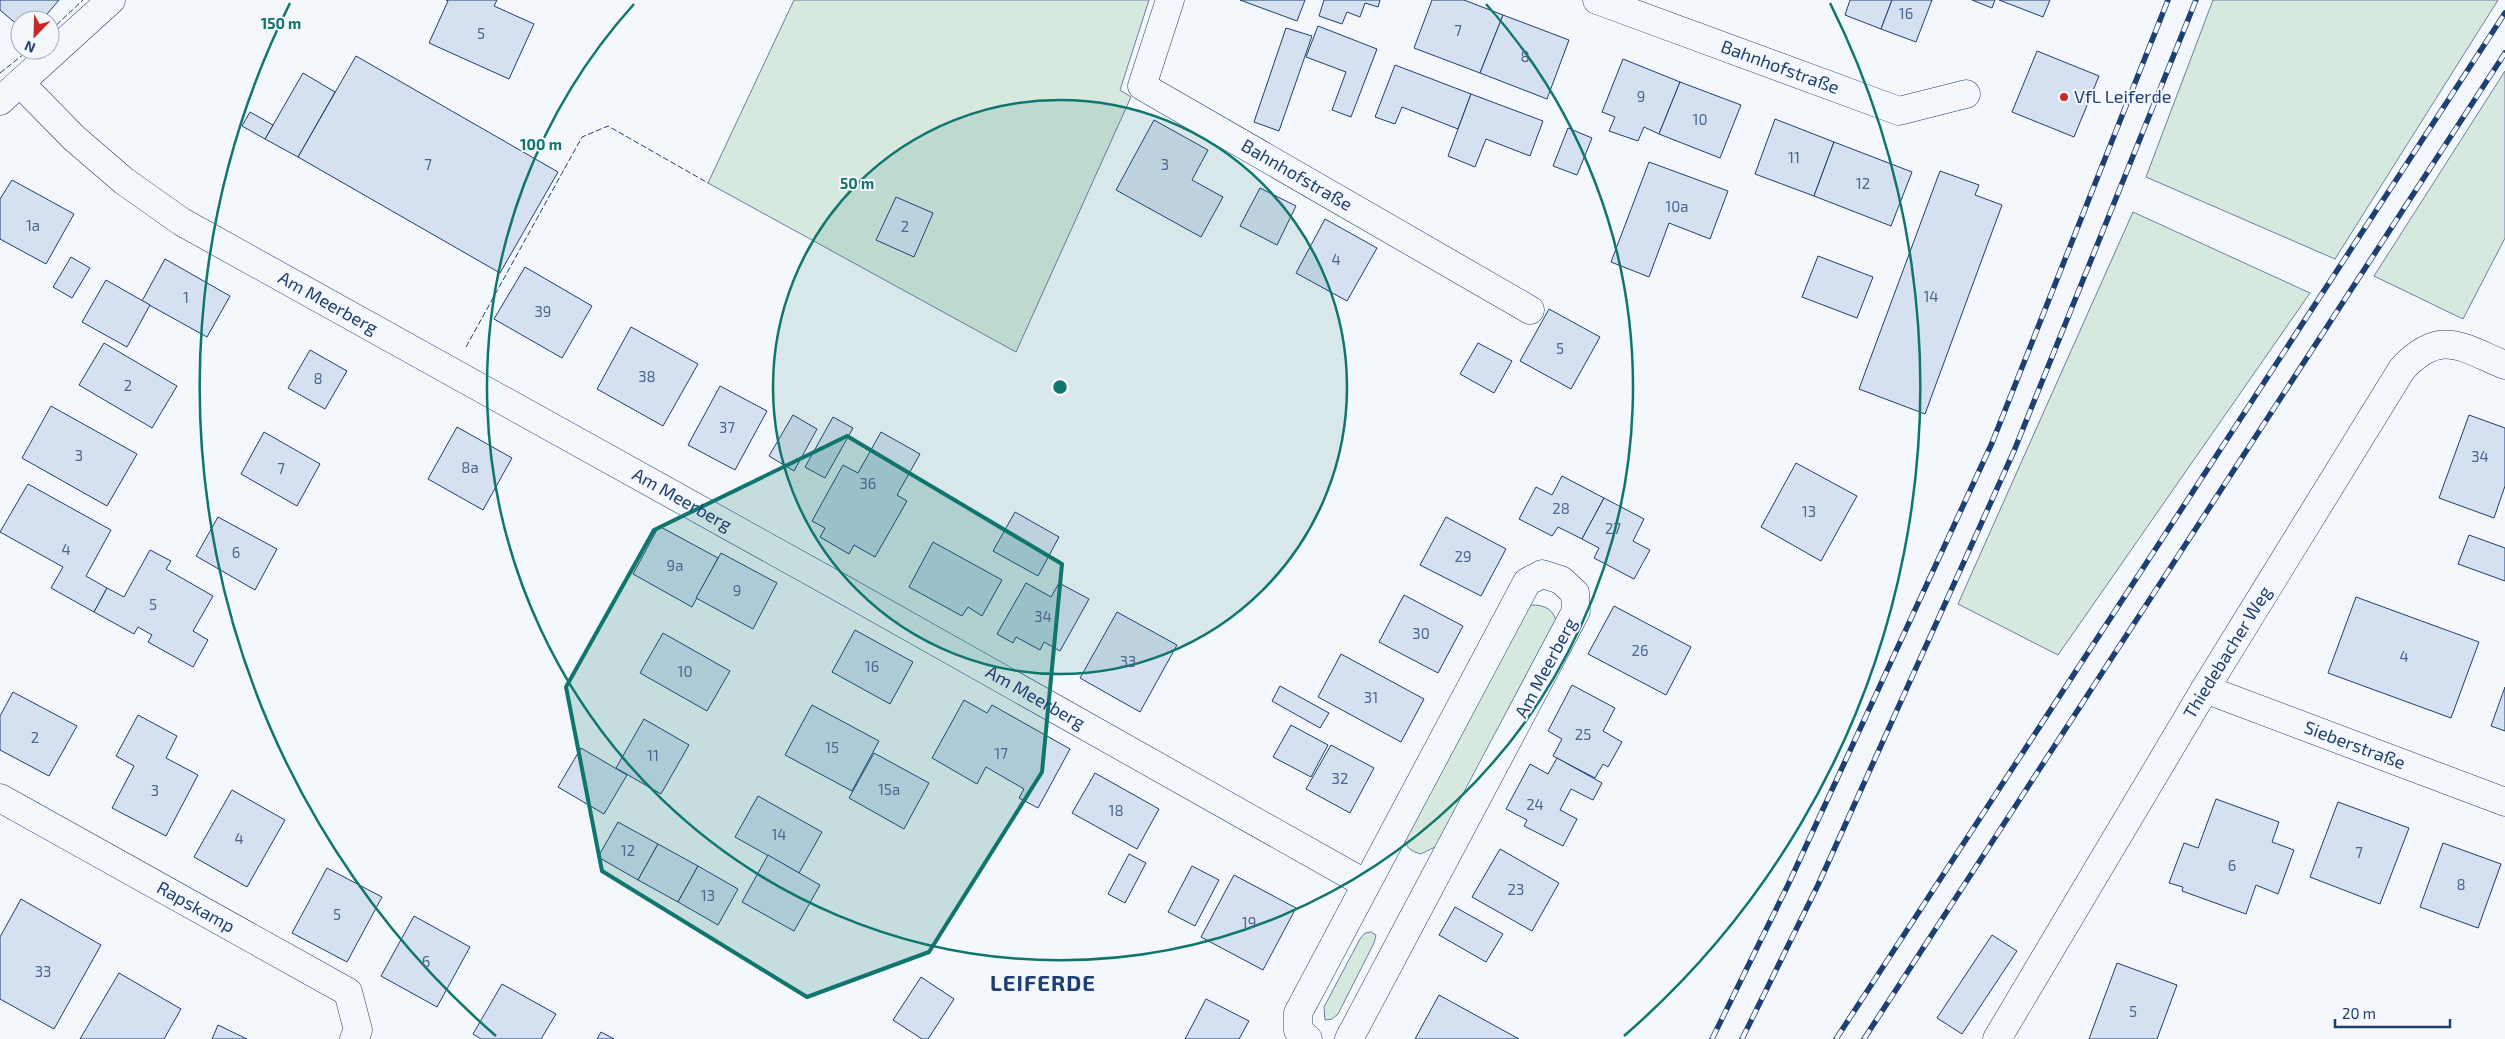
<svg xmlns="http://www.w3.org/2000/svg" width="2505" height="1039" font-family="'Exo 2',sans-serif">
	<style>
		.green { fill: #d7e8df; stroke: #687fa3 }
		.building { fill: #d5e0f0; stroke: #1d3f73 }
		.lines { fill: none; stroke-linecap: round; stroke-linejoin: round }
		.minor-casing { stroke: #1d3f73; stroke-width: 29 }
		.minor { stroke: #f4f7fb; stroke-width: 28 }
		.rail-casing { stroke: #1d3f73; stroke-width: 5.5 }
		.rail { stroke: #f4f7fb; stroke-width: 4; stroke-dasharray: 11; stroke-linecap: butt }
		.fence { stroke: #1d3f73; stroke-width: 1; stroke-dasharray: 6 2.5; stroke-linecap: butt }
		.marked { fill: #0f766e; fill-opacity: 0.2; stroke: #0f766e; stroke-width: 4; stroke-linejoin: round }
		.ring { fill: none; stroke: #0f766e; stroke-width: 2.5 }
		.poi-dot { fill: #c62828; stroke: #f4f7fb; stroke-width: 2 }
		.labels { text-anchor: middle; stroke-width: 4; stroke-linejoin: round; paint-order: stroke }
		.number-label { font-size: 15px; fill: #4b6792 }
		.street-label { font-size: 18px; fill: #1d3f73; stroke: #f4f7fb }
		.poi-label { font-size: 18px; fill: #1d3f73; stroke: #f4f7fb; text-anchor: start }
		.district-label { font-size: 22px; font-weight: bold; letter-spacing: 1px; fill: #1d3f73; stroke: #f4f7fb }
		.centre { fill: #0f766e; stroke: #f4f7fb; stroke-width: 2.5 }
		.ring-label { font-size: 15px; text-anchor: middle; font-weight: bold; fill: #0f766e; stroke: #f4f7fb; stroke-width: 4; stroke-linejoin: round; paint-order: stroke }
	</style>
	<rect width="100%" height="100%" fill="#f4f7fb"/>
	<g class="green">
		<path d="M794,0h355l-29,90 11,7 -115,255 -308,-169z"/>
		<path d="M2213,0h285l-163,259 -189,-82z"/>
		<path d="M2505,71v167l-42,81 -89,-43z"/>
		<path d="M2133,212l177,81 -252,362 -100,-51z"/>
		<path d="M1532,605c14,0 22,5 25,19l-120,222 -16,8c-10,-3 -14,-5 -16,-15l118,-229z"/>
		<path d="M1371,932l5,3 -2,8 -36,71 -6,5 -7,1 -1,-13 36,-68 5,-6z"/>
	</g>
	<g class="building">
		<path d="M0,0h59l-17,20h-22v7l-20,-17z"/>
		<path d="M446,0h51l-3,6 40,18 -25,55 -80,-36 19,-42z"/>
		<path d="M1240,0h65l-8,21z"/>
		<path d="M1324,0h56l-2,7 -13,-4 -5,14 -13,-5 -5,12 -23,-8z"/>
		<path d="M1432,0h32l39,15 -23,58 -66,-25z"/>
		<path d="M1850,0h42l-11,29 -36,-14z"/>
		<path d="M1892,0h40l-16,42 -35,-13z"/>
		<path d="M1972,0h23l-3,8z"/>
		<path d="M1999,0h51l-7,17z"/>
		<path d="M1503,15l66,25 -22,59 -67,-26z"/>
		<path d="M1318,26l59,23 -26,68 -19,-7 14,-38 -40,-15z"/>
		<path d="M1286,28l26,8 -33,95 -25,-9z"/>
		<path d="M2037,51l62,25 -25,61 -62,-25z"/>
		<path d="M356,56l202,116 -58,101 -202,-116z"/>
		<path d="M1623,59l57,23 -21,52 -15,-7 -6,14 -29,-10 6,-14 -13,-5z"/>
		<path d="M1395,65l76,29 -13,35 -56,-22 -7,17 -20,-7z"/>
		<path d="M303,73l32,19 -37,65 -33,-18z"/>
		<path d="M1680,82l61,23 -21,53 -61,-24z"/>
		<path d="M1471,94l72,27 -13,35 -44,-17 -11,28 -27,-11z"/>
		<path d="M250,112l23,13 -8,14 -23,-13z"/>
		<path d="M1775,119l59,23 -20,54 -59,-22z"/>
		<path d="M1154,120l54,30 -16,30 31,17 -22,40 -85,-47z"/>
		<path d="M1568,128l24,10 -15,37 -24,-9z"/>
		<path d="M1834,142l78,30 -21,54 -77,-30z"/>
		<path d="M1649,162l79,29 -18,48 -41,-16 -20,54 -38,-15z"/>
		<path d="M1940,171l39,14 -4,10 27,10 -77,209 -66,-25z"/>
		<path d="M12,180l62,34 -28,50 -46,-25v-40z"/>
		<path d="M1260,188l36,18 -19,39 -37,-19z"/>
		<path d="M896,197l37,16 -19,44 -38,-17z"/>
		<path d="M1325,219l52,29 -30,53 -51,-28z"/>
		<path d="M1818,256l55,21 -16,41 -55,-21z"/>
		<path d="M71,257l19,11 -18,30 -19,-11z"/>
		<path d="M165,259l65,37 -23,41 -65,-36z"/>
		<path d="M525,267l67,39 -30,52 -68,-39z"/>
		<path d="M106,280l44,25 -23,42 -45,-25z"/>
		<path d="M1549,309l51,28 -29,52 -51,-28z"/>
		<path d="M631,327l67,37 -35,62 -66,-37z"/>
		<path d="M104,343l73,43 -25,42 -73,-43z"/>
		<path d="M1478,343l34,18 -18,32 -34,-19z"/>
		<path d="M310,350l37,21 -22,38 -37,-21z"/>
		<path d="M720,386l47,25 -32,59 -47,-25z"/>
		<path d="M51,406l86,48 -30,52 -85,-48z"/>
		<path d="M793,415l24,14 -23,42 -25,-15z"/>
		<path d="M2469,415l36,13v58l-11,32 -55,-20z"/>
		<path d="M833,417l20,11 -28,50 -20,-11z"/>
		<path d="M457,427l55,31 -29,52 -55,-31z"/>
		<path d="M264,432l56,32 -23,42 -56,-32z"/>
		<path d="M881,432l39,22 -23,41 10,6 -32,56 -21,-12 -5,9 -29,-17 5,-9 -13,-7 31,-56 15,8z"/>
		<path d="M1796,463l61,33 -36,65 -60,-34z"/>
		<path d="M1562,476l42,22 -22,41 -24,-12 -6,9 -33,-17 17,-32 16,8z"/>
		<path d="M28,484l83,46 -25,46 21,12 -13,24 -43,-24 12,-21 -63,-35z"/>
		<path d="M1604,498l40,21 -11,22 17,9 -16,29 -40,-21 5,-10 -17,-9z"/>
		<path d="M1015,512l44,25 -21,39 -45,-25z"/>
		<path d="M218,517l59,32 -22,41 -59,-34z"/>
		<path d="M1446,517l60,32 -25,47 -61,-31z"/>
		<path d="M659,526l59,32 -26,49 -59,-33z"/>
		<path d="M2469,535l36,13v33l-47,-17z"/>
		<path d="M933,542l69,38 -20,36 -14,-9 -6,9 -53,-29z"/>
		<path d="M150,550l21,11 -5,8 47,27 -20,35 15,9 -15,27 -45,-25 4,-7 -14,-8 -4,7 -40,-22 13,-24 17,9z"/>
		<path d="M721,553l56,30 -24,46 -57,-31z"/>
		<path d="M1026,583l25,14 8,-14 30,16 -29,52 -16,-9 -4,8 -24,-13 -3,6 -16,-9z"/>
		<path d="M1404,595l59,31 -25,47 -59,-31z"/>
		<path d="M2356,597l123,45 -28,76 -123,-45z"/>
		<path d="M1614,606l77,41 -25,48 -78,-41z"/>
		<path d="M1117,612l60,33 -37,67 -60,-34z"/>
		<path d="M855,630l58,32 -23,42 -58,-32z"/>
		<path d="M663,633l67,38 -23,40 -67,-38z"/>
		<path d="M1341,654l83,45 -23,43 -83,-45z"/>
		<path d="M1572,685l43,23 -12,23 19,11 -14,25 -5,-3 -8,14 -42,-22 9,-17 -14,-8z"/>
		<path d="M1280,686l49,27 -9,15 -48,-27z"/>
		<path d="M2505,687v44l-14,-5z"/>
		<path d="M13,692l64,34 -28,50 -49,-26v-34z"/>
		<path d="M964,700l23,13 5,-8 78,44 -32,59 -19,-10 5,-9 -38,-22 -9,17 -45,-26z"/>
		<path d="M812,705l67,36 -27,50 -67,-36z"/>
		<path d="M138,715l39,21 -11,22 32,17 -32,61 -54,-28 22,-42 -18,-10z"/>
		<path d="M644,719l45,26 -28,49 -45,-26z"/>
		<path d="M1291,725l37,20 -17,32 -38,-20z"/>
		<path d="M1331,745l43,23 -24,45 -44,-24z"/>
		<path d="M581,748l46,27 -23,39 -46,-27z"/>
		<path d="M874,753l55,30 -25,46 -55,-31z"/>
		<path d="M1557,758l45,25 -9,17 -22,-11 -11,21 17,9 -14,27 -39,-20 3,-6 -21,-11 24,-45 18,10z"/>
		<path d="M1095,773l64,36 -22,40 -65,-36z"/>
		<path d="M232,790l53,30 -38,67 -53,-30z"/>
		<path d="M758,796l64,36 -23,41 -64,-36z"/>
		<path d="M2216,799l63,23 -7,20 22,8 -16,44 -22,-9 -10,29 -64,-23 1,-4 -14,-4 15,-40 14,5z"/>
		<path d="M2338,802l71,26 -29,76 -70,-27z"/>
		<path d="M618,822l40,22 -20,36 -40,-23z"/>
		<path d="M2443,843l58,21 -23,64 -58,-21z"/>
		<path d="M658,844l40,22 -20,36 -40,-22z"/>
		<path d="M1500,849l59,34 -27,48 -60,-34z"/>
		<path d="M1129,854l17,9 -21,40 -17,-9z"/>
		<path d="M768,855l52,30 -26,46 -52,-29z"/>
		<path d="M698,866l40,23 -20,36 -40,-23z"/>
		<path d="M1192,866l27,14 -24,46 -27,-14z"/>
		<path d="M327,868l55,29 -35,65 -55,-29z"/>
		<path d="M1234,875l62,33 -33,62 -62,-33z"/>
		<path d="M21,899l80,46 -47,84 -54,-30v-62z"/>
		<path d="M1455,907l48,27 -17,28 -47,-27z"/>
		<path d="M414,916l56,31 -33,60 -56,-31z"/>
		<path d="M1992,935l25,16 -55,83 -25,-16z"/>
		<path d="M2117,963l60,22 -20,54h-68z"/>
		<path d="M119,973l62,36 -17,30h-84z"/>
		<path d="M921,977l33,22 -26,40h-6l-29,-19z"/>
		<path d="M502,984l54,30 -15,25h-60l-8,-5z"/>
		<path d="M1439,995l80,44h-104z"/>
		<path d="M1206,999l43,22 -10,18h-54z"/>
		<path d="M218,1025l29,14h-35z"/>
		<path d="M601,1032l13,7h-17z"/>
	</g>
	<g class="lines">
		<g class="minor-casing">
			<g id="minor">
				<path id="s1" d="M1170,0l-28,86 388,224"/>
				<path id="s2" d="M1597,0l302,111 67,-17"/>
				<path id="s3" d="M20,83l54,55 50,43 58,41 657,365 527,297"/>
				<path d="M0,101l111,-101"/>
				<path id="s4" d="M2205,689l300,113"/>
				<path id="s5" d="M0,798l348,194 10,38 -4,9"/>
				<path d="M1308,1039l-10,-9v-17l229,-431 15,-8 19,6 14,13 1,18 -227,428"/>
				<path id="s6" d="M1997,1039l208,-350 197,-320c38,-41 59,-22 103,-4"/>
			</g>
		</g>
		<use href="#minor" class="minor"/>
		<g class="rail-casing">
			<g id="rail">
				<path d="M1712,1039l76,-154 204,-442 176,-443"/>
				<path d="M1742,1039l76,-154 196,-434 182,-451"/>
				<path d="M1836,1039l669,-1026"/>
				<path d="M1864,1039l641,-986"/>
			</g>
		</g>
		<use href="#rail" class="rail"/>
		<g class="fence">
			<path d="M50,31l33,-31"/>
			<path d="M0,73l29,-23"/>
			<path d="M466,347l116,-210 26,-11 100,57"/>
		</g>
	</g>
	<path class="marked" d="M847,436l215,128 -20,208 -113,180 -122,45 -205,-126 -36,-184 88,-157z"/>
	<circle cx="1060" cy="387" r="287" fill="#0f766e" fill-opacity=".12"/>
	<g class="ring">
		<circle cx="1060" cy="387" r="287"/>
		<path d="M1486 4A573 573 0 1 1 634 4"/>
		<path d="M496 1036A860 860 0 0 1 290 3M1830 3A860 860 0 0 1 1624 1036"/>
	</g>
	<circle class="poi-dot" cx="2064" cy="97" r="5"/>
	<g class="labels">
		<g class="number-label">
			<text x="1906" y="19">16</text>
			<text x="1458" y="36">7</text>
			<text x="481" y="39">5</text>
			<text x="1525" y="62">8</text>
			<text x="1641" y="102">9</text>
			<text x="1700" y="125">10</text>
			<text x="1794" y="163">11</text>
			<text x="428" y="170">7</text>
			<text x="1165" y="170">3</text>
			<text x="1863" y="189">12</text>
			<text x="1677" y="212">10a</text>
			<text x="33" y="231">1a</text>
			<text x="905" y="232">2</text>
			<text x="1336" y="265">4</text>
			<text x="1931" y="302">14</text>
			<text x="186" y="303">1</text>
			<text x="543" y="317">39</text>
			<text x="1560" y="354">5</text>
			<text x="647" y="382">38</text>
			<text x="318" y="384">8</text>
			<text x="128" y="391">2</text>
			<text x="727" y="433">37</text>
			<text x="79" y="461">3</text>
			<text x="2480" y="462">34</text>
			<text x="470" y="473">8a</text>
			<text x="281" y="474">7</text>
			<text x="868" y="489">36</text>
			<text x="1561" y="514">28</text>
			<text x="1809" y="517">13</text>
			<text x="1613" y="534">27</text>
			<text x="66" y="555">4</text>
			<text x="236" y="558">6</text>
			<text x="1463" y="562">29</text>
			<text x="675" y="571">9a</text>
			<text x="737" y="596">9</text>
			<text x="153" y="610">5</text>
			<text x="1043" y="622">34</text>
			<text x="1421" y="639">30</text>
			<text x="1640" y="656">26</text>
			<text x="2404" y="662">4</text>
			<text x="1128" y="667">33</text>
			<text x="872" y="672">16</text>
			<text x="685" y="677">10</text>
			<text x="1371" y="703">31</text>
			<text x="1583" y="740">25</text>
			<text x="35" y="743">2</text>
			<text x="832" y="753">15</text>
			<text x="1001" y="759">17</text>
			<text x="653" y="761">11</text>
			<text x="1340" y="784">32</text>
			<text x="889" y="795">15a</text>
			<text x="155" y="796">3</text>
			<text x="1535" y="810">24</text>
			<text x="1116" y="816">18</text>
			<text x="779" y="840">14</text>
			<text x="239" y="844">4</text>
			<text x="628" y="856">12</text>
			<text x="2359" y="858">7</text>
			<text x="2232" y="871">6</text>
			<text x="2461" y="890">8</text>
			<text x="1516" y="895">23</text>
			<text x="708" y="901">13</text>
			<text x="337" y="920">5</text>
			<text x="1249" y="928">19</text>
			<text x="426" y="967">6</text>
			<text x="43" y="977">33</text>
			<text x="2133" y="1017">5</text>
		</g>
		<g class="street-label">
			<text dy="6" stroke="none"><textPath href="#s2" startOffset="195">Bahnhofstraße</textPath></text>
			<text dy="6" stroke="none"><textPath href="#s1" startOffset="269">Bahnhofstraße</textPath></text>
			<text dy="6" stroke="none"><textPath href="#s3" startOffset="381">Am Meerberg</textPath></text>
			<text dy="6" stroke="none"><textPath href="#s3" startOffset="786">Am Meerberg</textPath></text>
			<text dy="6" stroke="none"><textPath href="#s6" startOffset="450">Thiedebacher Weg</textPath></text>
			<text transform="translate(1546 668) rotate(-62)" y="6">Am Meerberg</text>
			<text dy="6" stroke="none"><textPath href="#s3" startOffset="1191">Am Meerberg</textPath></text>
			<text dy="6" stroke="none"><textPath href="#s4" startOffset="160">Sieberstraße</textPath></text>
			<text dy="6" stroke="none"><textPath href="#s5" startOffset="224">Rapskamp</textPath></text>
		</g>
		<g class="poi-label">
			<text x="2074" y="103">VfL Leiferde</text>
		</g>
		<g class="district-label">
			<text x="1043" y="991">LEIFERDE</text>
		</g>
	</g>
	<circle cx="1060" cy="387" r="8" class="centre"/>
	<g class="ring-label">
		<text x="281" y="29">150 m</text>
		<text x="541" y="150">100 m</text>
		<text x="857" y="189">50 m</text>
	</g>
	<g transform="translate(35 35) rotate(203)"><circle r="24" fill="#f4f7fb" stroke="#9eadc5"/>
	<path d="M0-4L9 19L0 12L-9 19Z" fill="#c62828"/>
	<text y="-8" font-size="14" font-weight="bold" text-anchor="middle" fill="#1d3f73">N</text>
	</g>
	<path d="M2335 1019v8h115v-8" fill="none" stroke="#1d3f73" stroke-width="2.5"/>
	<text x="2342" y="1019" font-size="15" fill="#1d3f73" stroke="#f4f7fb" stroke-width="4" paint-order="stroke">20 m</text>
</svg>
